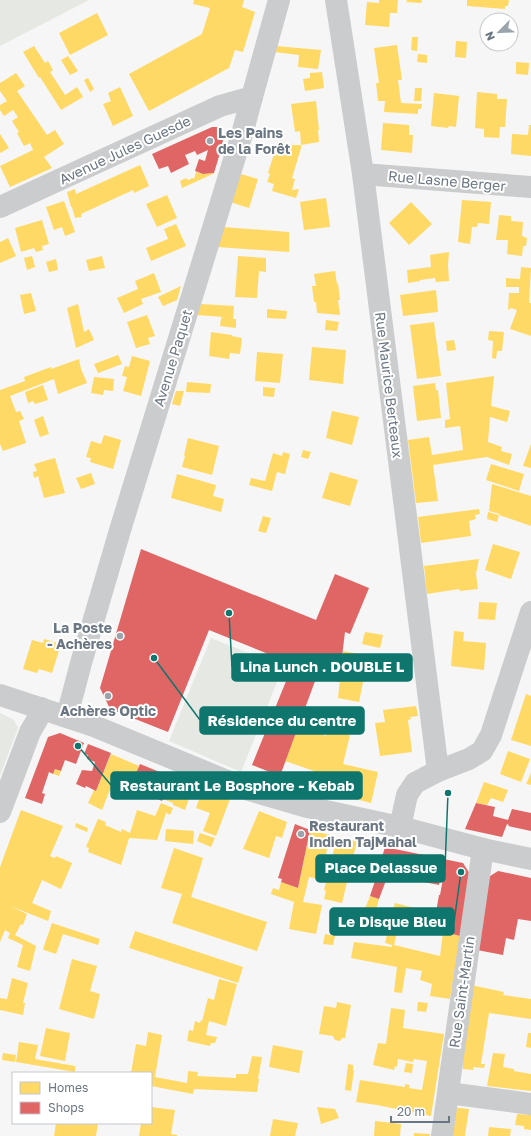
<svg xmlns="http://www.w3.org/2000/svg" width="531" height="1136" font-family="'Golos Text',sans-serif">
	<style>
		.green { fill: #e5e8e3 }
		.homes { fill: #ffd966 }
		.shops { fill: #e06666 }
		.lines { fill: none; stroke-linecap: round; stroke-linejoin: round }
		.minor { stroke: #cbcccd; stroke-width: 22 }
		.poi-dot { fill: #9ba3ab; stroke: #fff; stroke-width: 1.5 }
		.labels { text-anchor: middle; stroke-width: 4; stroke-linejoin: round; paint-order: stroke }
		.poi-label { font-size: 14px; font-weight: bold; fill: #6a7682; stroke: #fff; text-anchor: start }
		.street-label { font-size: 14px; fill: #6a7682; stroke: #fff }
		.leader { fill: none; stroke: #0f766e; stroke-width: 1.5 }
		.callout-dot { fill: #0f766e; stroke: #fff; stroke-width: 1.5 }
		.callout { fill: #0f766e; stroke: #0f766e; stroke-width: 1.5 }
		.callout-label { font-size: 15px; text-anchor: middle; font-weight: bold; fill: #fff }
	</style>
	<rect width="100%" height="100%" fill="#f6f6f6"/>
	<g class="green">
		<path d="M0,0h89l-89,46z"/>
		<path d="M211,638l72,29 -42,105 -72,-31z"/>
		<path d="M0,713l14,7 4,8 -18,48z"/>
	</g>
	<g class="homes">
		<path d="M194,0h50l-2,7 13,5 -12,40 -8,-2 -6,18 -80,43 -20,-37 73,-40 8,-26 -17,-4z"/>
		<path d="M379,0h19l-1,13h-7l-1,14 -24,-2 2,-23 12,1z"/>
		<path d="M407,0h15l-1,3 -15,-1z"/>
		<path d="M467,0h42l-1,6h-3v3l-38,-3z"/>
		<path d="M97,13l11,22 -38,20 -11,-22z"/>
		<path d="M412,37h6l-1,14 -6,-1z"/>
		<path d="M456,41l11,1 -1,16 -11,-1z"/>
		<path d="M397,45l5,35h-4l3,23 21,1 -1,5h-3v5l-34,-2 1,-11h-7l-2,-18h3l-5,-35z"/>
		<path d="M34,46l11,17 3,-2 5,9 -3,2 15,23 12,-8 6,10 -22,13 -21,-33 -1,1 -16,-26z"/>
		<path d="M276,46l45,4 -3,19 -20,-2 1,-12 -25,-3z"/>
		<path d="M418,54l9,1v8l-10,-1z"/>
		<path d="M68,56l10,15 -8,4 -9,-15z"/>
		<path d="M516,62l13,1 -1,12 -12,-1z"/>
		<path d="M322,72l2,16 -19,3 -2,-12 7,-1v-5z"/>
		<path d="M16,73l9,13 -8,5 30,44 8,-5 9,14 -20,13 8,11 -42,19 -10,-21 33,-16 -3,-7 -6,3 -7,-13 2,-1 -7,-11 6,-4 -5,-7 -9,6 -4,-6v-5l7,-4 -7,-10v-8z"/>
		<path d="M88,78l6,11 -4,3 -6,-12z"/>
		<path d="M120,87l13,29 -20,10 -10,-22 8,-3 -3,-8z"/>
		<path d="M415,88h7l-1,13h-7z"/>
		<path d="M477,92l20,2v5h10l-2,28h-5l-1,11 -15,-1v-8l-9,-1z"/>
		<path d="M434,93l25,3 -3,31 -7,-1 -1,2 -17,-2z"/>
		<path d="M316,101l3,29h-1l1,12 -18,3v3l-9,30 3,1 -3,11 7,-1 -3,9 -24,-7 2,-7 -7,-2 3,-8 -2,-1 10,-32 14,4h9l-1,-14 -5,1 -4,-28z"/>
		<path d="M383,123l26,2v10h4l-1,18 -31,-3z"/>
		<path d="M529,125h2v31l-20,-2 1,-20 16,1z"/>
		<path d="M0,134l9,14 -9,5z"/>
		<path d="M140,165l9,21 -15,7 -1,-3 -52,24 1,3 -7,1 -3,-11h-1l-4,-15 8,-3 1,5z"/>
		<path d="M196,172l7,2 12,-1 -33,15 -2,-7 6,-3 2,2 5,-2 1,1z"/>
		<path d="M238,173l20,6 -9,29 -19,-6z"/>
		<path d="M167,195l10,23 -20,9 -11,-23z"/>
		<path d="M326,198l4,29 -26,3 -4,-28z"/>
		<path d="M462,200l29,2 -2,22 -11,-1 -1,4h-5l-2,17 -12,-2z"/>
		<path d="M64,201l11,31 -10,4 -3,-9 -8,3 -8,-23z"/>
		<path d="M411,202l21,22 -23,21 -20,-22z"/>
		<path d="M499,215l12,1v5l12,1 -1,14 5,2 -1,8h-3l-1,10 -15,-2 1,-14h-12z"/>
		<path d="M42,220l7,24 -7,2 1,4 -7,2 -2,-4 -13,4 -6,-24z"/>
		<path d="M176,224l10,22 -35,15 -5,-13 22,-9 -4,-10z"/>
		<path d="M223,227l66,5v20l-72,-5z"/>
		<path d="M8,238l8,18 -16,7v-21z"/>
		<path d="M449,252l-1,13 1,16 -13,1 -1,-4 -15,2v1l-12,2 -1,-13 24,-3 -1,-12z"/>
		<path d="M32,256l3,11 -8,3 -3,-12z"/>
		<path d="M102,256l3,12 -16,3 -3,-11z"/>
		<path d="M238,256l28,2v14l-7,-1 -2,27 -22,-1z"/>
		<path d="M56,259l2,11 -9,2 -3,-10z"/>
		<path d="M521,267l10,1 -2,35h2v33l-21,-7 7,-19 -6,-2 -3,2 1,-17h10v-6h-13v-9l14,1z"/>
		<path d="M335,271l2,13 1,-1 2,17h-2l2,15 -23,-2 -1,-11h-2l-2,-16h4l-2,-12z"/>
		<path d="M154,273l7,19 -20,7 2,5 -19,9 -7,-15 21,-9 -3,-8z"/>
		<path d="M181,286l-4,14 -14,6 -5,-9z"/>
		<path d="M436,290l2,22 -35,4 -3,-21z"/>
		<path d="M31,293l5,18 -12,3 -4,-19z"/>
		<path d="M78,304l6,28 5,-3 5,11 -18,8 -9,-40z"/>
		<path d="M201,304l33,2 -1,13h3v9l-16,-2 1,-8 2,-1 -26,-2z"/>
		<path d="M267,309l20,2 -1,8 -19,-1z"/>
		<path d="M147,315l8,21 -7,2 2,6 -14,4 -9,-26z"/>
		<path d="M326,320l13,2 -2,9 -12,-1z"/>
		<path d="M434,322l7,54 -24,3 -7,-54z"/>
		<path d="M489,331l15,1 -2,19h-5l-1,8 -4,-1 1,-17 -5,-1z"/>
		<path d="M211,332l21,3v1l10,2 -2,16 -10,-1 -1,6 -20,-3z"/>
		<path d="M454,340l2,10 -9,1 -1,-10z"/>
		<path d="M312,347l34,3 -3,34 -34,-4z"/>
		<path d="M257,352l26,2 -3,29 -25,-2z"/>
		<path d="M118,355l4,9 -24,9 -4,-9z"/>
		<path d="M132,356l18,5 -9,35 -18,-5 4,-14 -5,-1 3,-10 4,1z"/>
		<path d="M79,359l2,10 6,14 -29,11 -4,-15 -44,17 6,16 4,-1 4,8 -5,2 7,22 -23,8 -3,-7v-54l25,-9 -1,-4 27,-10v2z"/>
		<path d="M494,376l-3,30 19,5 -3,11 -17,-5 -2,25 14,5 -1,4 11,3 -3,11 -22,-8 -54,8 5,36 -22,2 -8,-63 21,-3 3,18 31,-5 -3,-24 -15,2v-8l5,-1 -4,-36z"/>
		<path d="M94,377l20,2 -1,12 -9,-1 -1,5 -12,-2z"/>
		<path d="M187,382l24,2 -1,9 -24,-1z"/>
		<path d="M435,383l1,7h2l3,28 -24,3 -4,-35z"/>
		<path d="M43,385l5,15 -13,4 -2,-3 -5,2 -3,-11z"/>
		<path d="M263,387l12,1 -1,9 -11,-1z"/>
		<path d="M176,391h8l-4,15 -8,-2z"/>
		<path d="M332,411l27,6 -7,28 -26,-7z"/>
		<path d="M43,416l6,18 -9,3 -6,-17z"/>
		<path d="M104,435l17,5 -8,29 -23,-7 1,-4 -5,-1 5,-16 10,3z"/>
		<path d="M188,438l31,8 -7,29 -30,-8 3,-11 -1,-1z"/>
		<path d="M531,444v24l-8,-2z"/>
		<path d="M303,450l8,2 -3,7 -7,-2z"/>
		<path d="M283,452l7,2 -5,20 -8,-2 -5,19 -23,-6 2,-7 14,3 8,-28 9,3z"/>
		<path d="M55,458l10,35 -21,5 -6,-22 -4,2 -1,-6 4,-1 -3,-7z"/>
		<path d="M491,464l33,10 -5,17 -33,-11z"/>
		<path d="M330,472l28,8 -8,26 -28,-8z"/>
		<path d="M91,473l4,11 -14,5 -5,-11z"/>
		<path d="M177,474l39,11 -3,11 11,3 -3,13 -50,-14z"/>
		<path d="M492,484l39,12v30l-32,-11 -2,7 -10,-3 1,-7 11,3 1,-1 -11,-3z"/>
		<path d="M479,509l1,5 -5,1 1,4 -7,2 2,15 -50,7 -3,-26z"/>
		<path d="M263,516l8,2 -5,15 -8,-2z"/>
		<path d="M493,544l27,8 -9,27 -26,-9z"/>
		<path d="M479,559l-3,15 2,15 -18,2 -1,-2 -32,5 -3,-28z"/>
		<path d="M479,602l18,1 -2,17 -17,-1z"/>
		<path d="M454,631l10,1 -1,9 23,2 -2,27 -33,-4z"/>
		<path d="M365,632l18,3 -3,13 -18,-4z"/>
		<path d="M44,639l17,5 -9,29 -13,-4 -2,4 -14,-4 9,-29 11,3z"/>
		<path d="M343,651l39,7 -3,22 -15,-3 -5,25 -21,-4z"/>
		<path d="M526,694l5,2v50l-20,-6z"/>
		<path d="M416,706l2,10 -8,1 1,2 -3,1 4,32 -32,4 -5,-33 10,-1 -2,-12z"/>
		<path d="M298,726l28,10 2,-6 22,5 -7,29 35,8 -7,31 -62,-16 5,-16 -29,-10z"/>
		<path d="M508,751l22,8 -9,23 -21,-8z"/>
		<path d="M111,754l28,12 -9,21 -9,-4 1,-3 -7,-3 -13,33 -14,-7 6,-13 2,1z"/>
		<path d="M55,769l6,2 -2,5 -6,-2z"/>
		<path d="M531,773v12l-5,-1z"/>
		<path d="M172,777l22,8 -9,25 -12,-5v-2l-10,-4z"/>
		<path d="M484,782l24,8 -5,12 -12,-4 -4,7 -11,-2z"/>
		<path d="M203,788l27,11 -14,37 -13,-5 7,-18 -14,-5z"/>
		<path d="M161,803l12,5 -3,7 -4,-2 -9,27 -28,-2 -8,27 -33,-13 1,-4 -3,-1 12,-28 8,3 -1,3 16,7 1,-3 8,4 7,-23 18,6z"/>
		<path d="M21,810l42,16 -13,30 5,2 1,-2 16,7 -11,26 -19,-9 -10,23 19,8 -3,10 -38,-15 17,8 -4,11 -2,-1 -6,11 21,11 -6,25 -13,-4 6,-22 -15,-7 2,-5 -5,-3 -5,12v-75z"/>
		<path d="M259,811l28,11 -5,16 -6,-2 -7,22 -26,-9z"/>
		<path d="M76,823l12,5 -1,4 -12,-5z"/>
		<path d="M166,829l28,2 -1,13 -28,-3z"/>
		<path d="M310,830l20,5 -6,29h-3l-3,15 -9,-2 -6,25 19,3 -6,29 -27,-5 5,-27 -23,-8 2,-6 6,2 2,-8 17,6z"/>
		<path d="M200,833l15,5 -4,9 -14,-6z"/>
		<path d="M337,837l20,4 -15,62 -18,-4 2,-8 -2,-1z"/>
		<path d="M174,848l29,10 -12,39 76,25 -10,29 -85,-28 10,-29 -21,-6z"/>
		<path d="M370,896l9,3 -4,14 -10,-4z"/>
		<path d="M395,903l32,8 -3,15 -24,-5 -6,24 46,11 3,-24 17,4 -10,63 -20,-3 2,-12 -12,-4 2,-9 -16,-3 -4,25 -8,-1 3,-25 -46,-9 3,-16 38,5v-2l-7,-2 3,-12 -8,-2 3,-13 8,2z"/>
		<path d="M52,923l48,16 -2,6 -35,-11 -7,20 -12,-4 -1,-1z"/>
		<path d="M135,931l108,36 -5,16 -109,-35z"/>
		<path d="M325,934l10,2 -2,9 -10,-1z"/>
		<path d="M72,959l25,7 -7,25 10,3 -6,25 -35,-10z"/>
		<path d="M12,978l16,5 -5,20h2l-2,12 -23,-5v-12l7,1z"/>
		<path d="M219,979l18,5 -11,42 -17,-5 -3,14 11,2 -2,6h-4l-1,3 -23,-5 2,-11 4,1 2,-10 5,2 1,-3 1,1 6,-23 6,2z"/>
		<path d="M471,985l33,7 -1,3 28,4v20l-42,-6 -8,51h4l-1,4 -11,-1v3l-10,-1v-4l-5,-1z"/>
		<path d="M337,1002l14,3 -6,33h-3l-2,3 -5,-1 -2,-4 -14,-2 5,-28 12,2z"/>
		<path d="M418,1002l10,1 -2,9 -9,-1z"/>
		<path d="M391,1008l14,2 -2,18 41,6 -13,82 -54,-11 -21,-3 4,-22 45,7v-3l5,1 -1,3 13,2 5,-29 -13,-2 -1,3 -15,-3 -1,8 -2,-1 -1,4 -21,-5 5,-22 8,1z"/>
		<path d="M46,1028l24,5 -5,28 -25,-5z"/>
		<path d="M148,1032l14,3 -7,42 32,6 1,-12 10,1 -1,4 39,2v-4h12l4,-18 10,1 -4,22h1l-2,13 -63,-3 -1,5 -42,-8v-13h-20l5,-29 10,2z"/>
		<path d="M528,1033h3v15l-5,-1z"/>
		<path d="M19,1042l19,3 -3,14 40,7v6l-59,-10z"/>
		<path d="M273,1045l30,6 -4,22 -30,-6z"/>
		<path d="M3,1053l13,2 -1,7 -13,-2z"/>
		<path d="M493,1053l12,1 -2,13 11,2v2l17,3v17l-44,-5z"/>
		<path d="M406,1063l7,1 -1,9 -8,-1z"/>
		<path d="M348,1064l5,1v5l1,1 -3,20 -6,-1z"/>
		<path d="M151,1107l24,3 -4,24 6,1v1h-38l2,-13h10z"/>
		<path d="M317,1107l18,2 4,9 -18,6z"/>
		<path d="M451,1107l18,2 -4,27h-17z"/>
		<path d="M517,1114l14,1v15l-7,-1v-3l-9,-1z"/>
		<path d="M273,1119l25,4 -3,13h-25z"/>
		<path d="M375,1121l26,3 -1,12h-26z"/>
		<path d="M56,1123h42l-2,13h-42z"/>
		<path d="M489,1127l22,2 -1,7h-22z"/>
		<path d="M414,1133l16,1v2h-16z"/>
	</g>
	<g class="shops">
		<path d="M212,127h9l2,16 -9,30 -11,1 -8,-3 4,-12 6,2 3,-11 -11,5 -2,-4 -10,4 4,9 -18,9 -3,-7 -9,3 -7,-15z"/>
		<path d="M141,549l175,71 19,-46 34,14 -19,46 -5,-2 -6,50 -21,-9 -38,103 -28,-11 41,-101 -84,-34 -41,102 -58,-23 -10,-21z"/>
		<path d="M60,733l24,10 -8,21 -11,-4 -4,11 -6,-2 -2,5 -4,-2 -7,21 3,1 -3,10 -17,-6 23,-61z"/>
		<path d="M88,744l23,9 -15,38 -10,-5 -1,2 -9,-4 6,-14 10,1 3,-9 -8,-3 1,-4 -4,-1z"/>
		<path d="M140,764l32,13 -10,24 -32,-14z"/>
		<path d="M476,803l19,4 -2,9 15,4 4,-11 19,4v18l-23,-5 1,-1 -2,-1 -5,13 -37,-8z"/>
		<path d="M295,824l15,6 -12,58 -17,-6 1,-3 -4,-1z"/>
		<path d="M385,847l78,16 7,11 -10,62 -27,-7 6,-34h1l3,-16 -3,-1 -1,7 -51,-10 -9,24 -9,-3 5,-15z"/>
		<path d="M498,871l33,7v43l-13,-2 -4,21 -8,-2 -3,17 -26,-5 10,-72z"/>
	</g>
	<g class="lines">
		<g class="minor">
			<path d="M336,0l27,174 75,597"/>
			<path d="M363,174l168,13"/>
			<path d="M0,207l220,-101 32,-9"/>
			<path d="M0,695l94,31 155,64 58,17 93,20 83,22 48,10"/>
			<path d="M67,716l14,-53 40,-136 121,-393 10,-37 27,-97"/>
			<path d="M0,812l30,-80 7,-12 4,-12"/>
			<path d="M400,827l7,-32 8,-12 23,-12 31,-12 13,-8 9,-16 40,-123"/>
			<path d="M448,1093l83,11"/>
			<path d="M442,1136l6,-43 2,-16 33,-228"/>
		</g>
	</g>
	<g class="poi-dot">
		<circle cx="210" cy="141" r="4"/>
		<circle cx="120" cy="636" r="4"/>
		<circle cx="108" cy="696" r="4"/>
		<circle cx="301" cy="834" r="4"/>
	</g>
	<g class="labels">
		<g class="poi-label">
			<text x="218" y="138">Les Pains<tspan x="218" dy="16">de la Forêt</tspan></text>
			<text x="112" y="633" text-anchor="end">La Poste<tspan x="112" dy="16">- Achères</tspan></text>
			<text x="108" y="716" text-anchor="middle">Achères Optic</text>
			<text x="309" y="831">Restaurant<tspan x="309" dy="16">Indien TajMahal</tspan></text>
		</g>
		<g class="street-label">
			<text transform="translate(125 150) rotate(-25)" y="5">Avenue Jules Guesde</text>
			<text transform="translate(447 181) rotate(5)" y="5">Rue Lasne Berger</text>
			<text transform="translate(173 358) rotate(-73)" y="5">Avenue Paquet</text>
			<text transform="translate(389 385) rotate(83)" y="5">Rue Maurice Berteaux</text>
			<text transform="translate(462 992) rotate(-82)" y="5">Rue Saint-Martin</text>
		</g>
	</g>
	<path class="leader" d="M229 613L232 667M154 658L200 720M78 746L111 785M448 793L445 868M461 872L454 922"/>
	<g class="callout-dot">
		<circle cx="229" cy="613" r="4"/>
		<circle cx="154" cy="658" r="4"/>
		<circle cx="78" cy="746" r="4"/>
		<circle cx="448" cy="793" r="4"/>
		<circle cx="461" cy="872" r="4"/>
	</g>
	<g class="callout">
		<rect x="232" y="654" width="180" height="27" rx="4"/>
		<rect x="200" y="707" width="164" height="27" rx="4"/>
		<rect x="111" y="772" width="251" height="27" rx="4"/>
		<rect x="316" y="855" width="129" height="27" rx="4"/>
		<rect x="330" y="908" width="124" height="27" rx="4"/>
	</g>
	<g class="callout-label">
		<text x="322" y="672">Lina Lunch . DOUBLE L</text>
		<text x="282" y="726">Résidence du centre</text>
		<text x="237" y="791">Restaurant Le Bosphore - Kebab</text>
		<text x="381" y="873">Place Delassue</text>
		<text x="392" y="927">Le Disque Bleu</text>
	</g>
	<rect x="12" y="1072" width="140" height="52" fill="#ffffff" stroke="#c3c8cd"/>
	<rect x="20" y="1082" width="20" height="12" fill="#ffd966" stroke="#c3c8cd"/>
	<text x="48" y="1092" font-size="12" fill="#6a7682">Homes</text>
	<rect x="20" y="1102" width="20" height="12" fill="#e06666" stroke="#c3c8cd"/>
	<text x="48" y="1112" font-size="12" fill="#6a7682">Shops</text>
	<g transform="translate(499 32) rotate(246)"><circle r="19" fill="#ffffff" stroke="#c3c8cd"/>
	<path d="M0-3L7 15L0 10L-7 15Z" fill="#9ba3ab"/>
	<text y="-6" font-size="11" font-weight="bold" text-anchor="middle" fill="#6a7682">N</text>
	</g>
	<path d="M391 1116v6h58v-6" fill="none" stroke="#6a7682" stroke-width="2"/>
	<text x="397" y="1116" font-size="12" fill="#6a7682" stroke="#ffffff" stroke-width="3" paint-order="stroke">20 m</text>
</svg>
